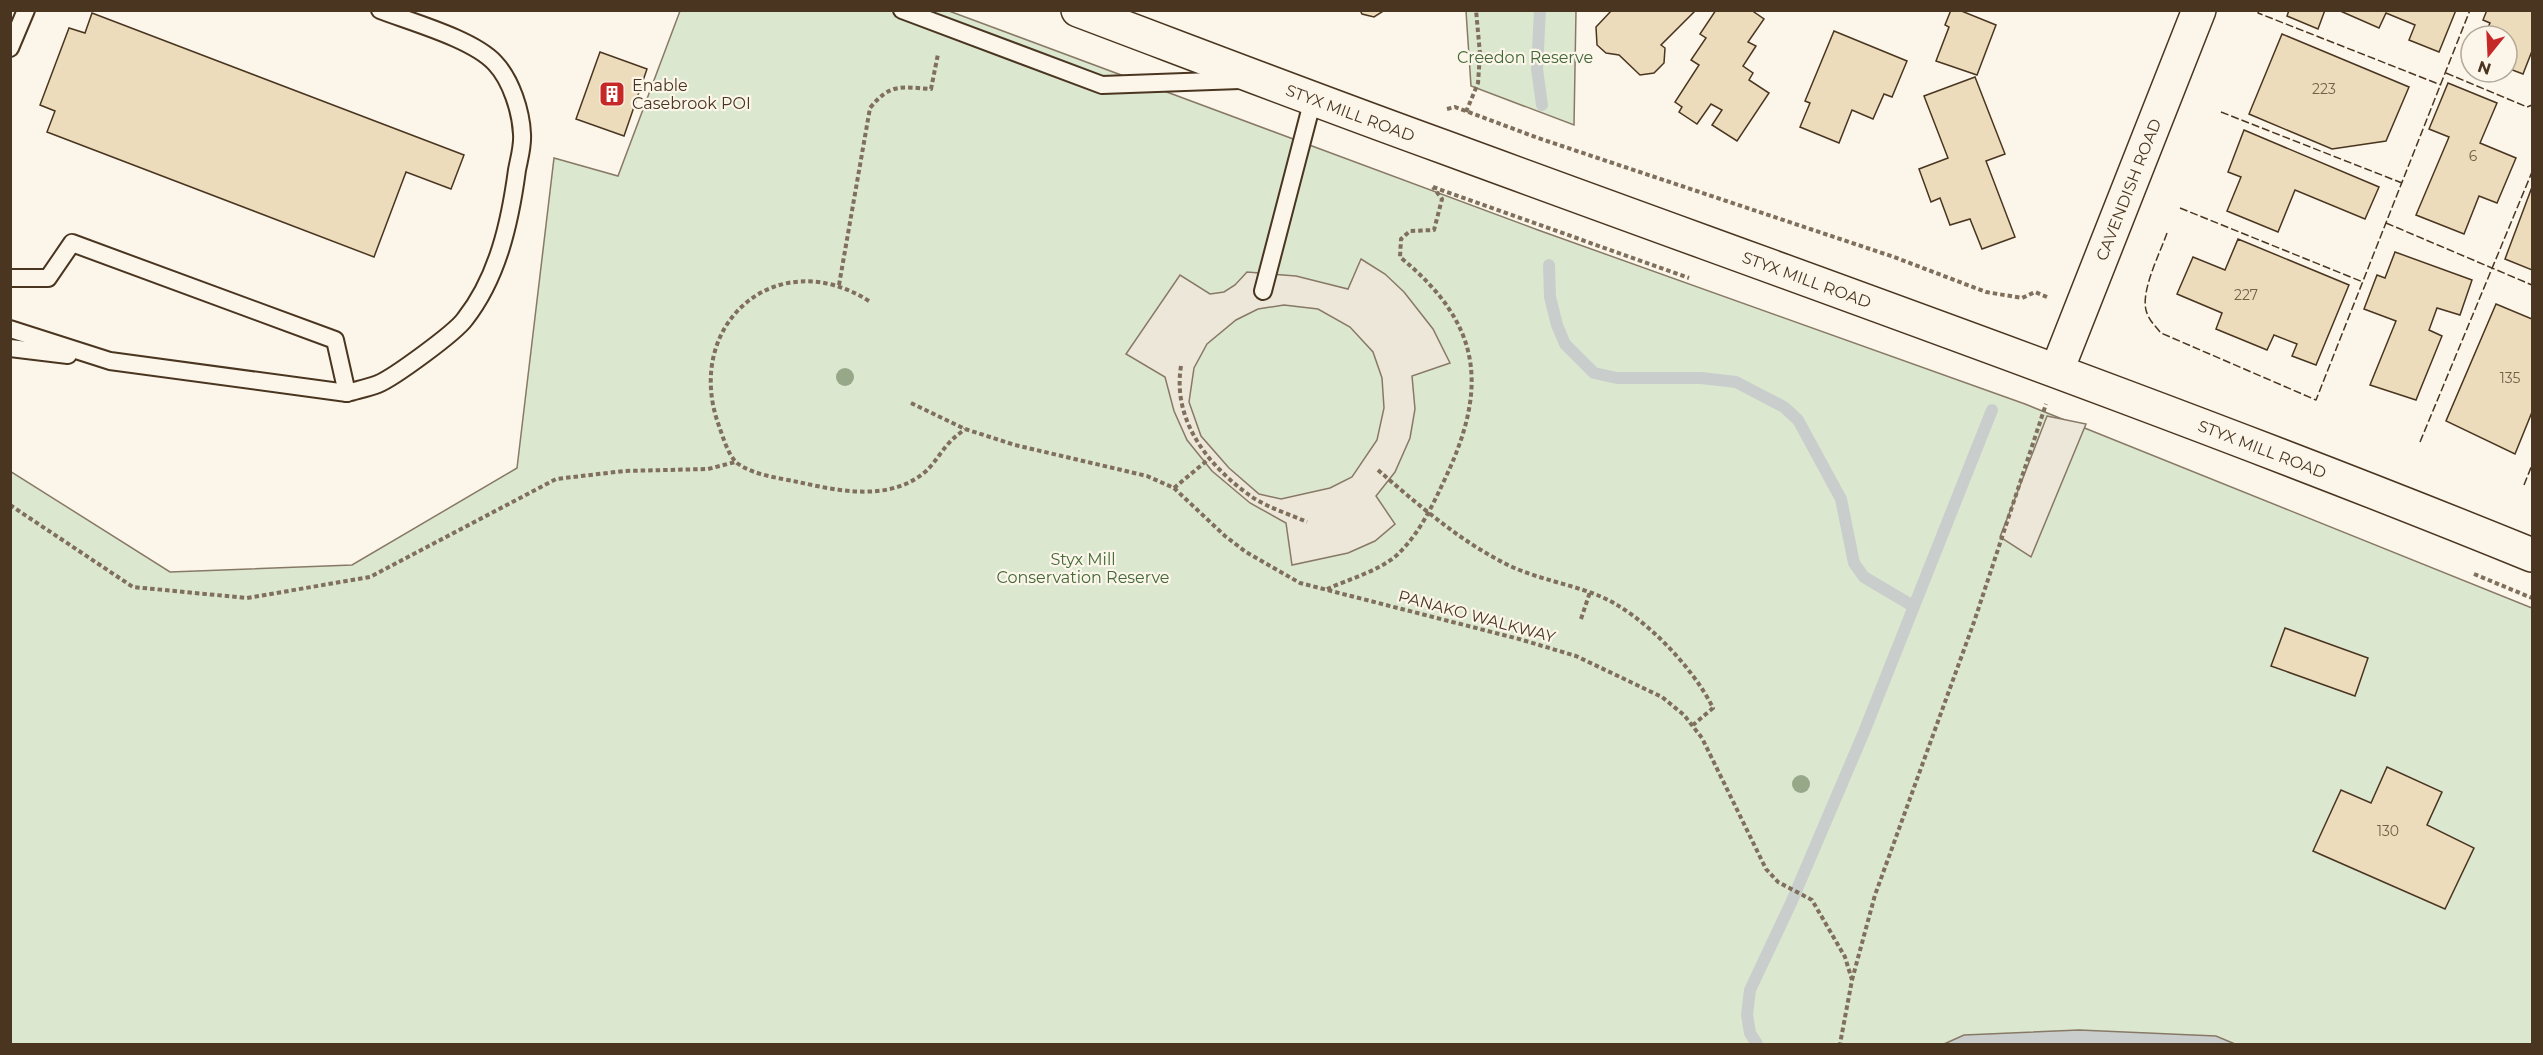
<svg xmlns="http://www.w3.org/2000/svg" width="2543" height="1055" font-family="Montserrat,sans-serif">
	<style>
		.green { fill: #dce7d0; stroke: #887966; stroke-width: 1.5 }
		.parking { fill: #ede7d9; stroke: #887966; stroke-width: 1.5; fill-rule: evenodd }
		.water { fill: #c9cecd; stroke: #887966; stroke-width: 1.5 }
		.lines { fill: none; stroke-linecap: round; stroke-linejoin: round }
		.stream { stroke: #c9cecd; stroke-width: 12 }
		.building { fill: #ecdcbc; stroke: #4a3520; stroke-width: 1.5 }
		.service-casing { stroke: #4a3520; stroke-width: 20 }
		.tertiary-casing { stroke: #4a3520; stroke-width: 36 }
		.path { stroke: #7f6f5c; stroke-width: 4; stroke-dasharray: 4.5 3; stroke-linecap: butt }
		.service { stroke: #fbf6e9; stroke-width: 16 }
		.tertiary { stroke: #fbf6e9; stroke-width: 33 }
		.fence { stroke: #4a3520; stroke-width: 1.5; stroke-dasharray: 8 3; stroke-linecap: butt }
		.tree { fill: #96a887 }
		.labels { text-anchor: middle; stroke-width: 4.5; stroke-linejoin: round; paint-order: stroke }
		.number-label { font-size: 14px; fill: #725f47 }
		.park-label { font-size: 16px; fill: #436837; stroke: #fbf6e9 }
		.poi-label { font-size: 16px; fill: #4a3520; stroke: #fbf6e9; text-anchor: start }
		.street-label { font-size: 16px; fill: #4a3520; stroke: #fbf6e9 }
	</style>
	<rect width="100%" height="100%" fill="#fbf6e9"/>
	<g class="green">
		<path d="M680,11h269l589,219 487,174 507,204v436h-2521l-1,-573 160,101 182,-7 165,-97 37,-310 64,18z"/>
		<path d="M1466,11h110l-2,114 -103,-39z"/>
	</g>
	<g class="parking">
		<path d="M1361,259l24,15 19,18 29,37 17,34 -38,13 3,33 -5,29 -15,34 -19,24 19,28 -20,17 -27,12 -56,12 -6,-42 -36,-20 -38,-32 -25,-31 -13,-29 -9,-34 -39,-23 54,-79 30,19 14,-2 11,-7 12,-13 49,4 52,13zM1284,305l34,4 32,18 23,25 9,26 2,30 -7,32 -25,37 -22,11 -49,11 -22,-5 -30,-26 -28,-32 -12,-34 5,-34 13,-24 29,-24 22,-11z"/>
		<path d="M2047,416l39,8 -55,133 -31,-20z"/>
	</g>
	<path class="water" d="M2079,1030l137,6 19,8h-291l20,-9z"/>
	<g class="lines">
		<g class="stream">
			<path d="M1540,10l-3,59 5,36"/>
			<path d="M1549,265l1,32 7,28 8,19 29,29 23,5h84l35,4 48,25 14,13 43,79 13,64 10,14 49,29"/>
			<path d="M1757,1044l-7,-11 -3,-18 3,-25 41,-87 73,-171 128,-322"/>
		</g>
	</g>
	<g class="building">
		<path d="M1360,10h25l-11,7 -12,-3z"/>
		<path d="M1612,10h84l-35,35 4,3 -1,15 -10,10 -14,2 -21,-20 -13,-2 -9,-8 -1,-18z"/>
		<path d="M1716,10h35l13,9 -16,23 8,4 -13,20 10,7 -4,7 20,13 -32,48 -25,-16 10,-15 -11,-6 -14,20 -18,-12 3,-5 -7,-5 24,-37 -8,-5 15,-22 -6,-4z"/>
		<path d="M1951,10h8l37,15 -19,50 -41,-14 13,-34 -4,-2z"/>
		<path d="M2289,10h36l-7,19 -31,-13z"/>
		<path d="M2338,10h118l-17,42 -30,-12 6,-15 -29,-12 -7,15z"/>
		<path d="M2487,10h45v41l-9,23 -16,-6v-32h-23l6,-13 -7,-3z"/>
		<path d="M92,13l372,142 -13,34 -45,-17 -32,85 -327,-125 8,-21 -15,-6 29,-77 16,5z"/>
		<path d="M1834,31l73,30 -15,36 -8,-3 -11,25 -21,-9 -13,33 -39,-16 10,-24 -5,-2z"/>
		<path d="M2282,34l127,53 -23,54 -54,8 -83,-35z"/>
		<path d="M600,52l47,17 -23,67 -48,-17z"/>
		<path d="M1975,77l30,77 -19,7 29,76 -33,12 -12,-30 -20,6 -10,-27 -9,4 -12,-33 29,-11 -24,-62z"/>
		<path d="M2448,83l49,20 -17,40 36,15 -19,45 -18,-7 -15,38 -48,-19 33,-78 -20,-8z"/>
		<path d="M2244,130l135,57 -14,32 -70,-29 -17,42 -51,-21 14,-34 -13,-5z"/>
		<path d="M2532,187v83l-27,-11z"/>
		<path d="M2238,239l111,46 -33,80 -24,-9 5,-12 -23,-9 -7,15 -51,-21 6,-16 -45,-19 16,-37 32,13z"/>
		<path d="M2395,252l77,28 -12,35 -23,-7 -8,22 13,6 -26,64 -46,-15 26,-64 -32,-12 13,-34 8,3z"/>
		<path d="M2496,304l36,15v93l-17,42 -69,-33z"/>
		<path d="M2285,628l83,30 -13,38 -84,-30z"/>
		<path d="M2387,767l55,25 -15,33 47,23 -29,61 -132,-58 28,-61 30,13z"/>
	</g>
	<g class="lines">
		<g class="service-casing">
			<g id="service">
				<path d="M902,10l200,75 138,-5"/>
				<path d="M10,48l16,-38"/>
				<path d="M10,278h38l24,-35 263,97 12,53"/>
				<path d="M1263,291l50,-192"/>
				<path d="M10,329l100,32 237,32c10,-3 21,-5 31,-9 15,-6 77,-51 87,-65 33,-42 45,-97 52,-149 2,-11 6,-24 5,-36 -1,-23 -11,-54 -27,-71 -22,-24 -84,-41 -115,-53"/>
				<path d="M10,348l58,7"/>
			</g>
		</g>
		<g class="tertiary-casing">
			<g id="tertiary">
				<path id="s1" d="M1078,10c122,46 244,93 366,137 364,134 729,262 1088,408"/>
				<path id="s2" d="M2057,370l142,-360"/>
			</g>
		</g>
		<g class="path">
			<path d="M1447,109l8,-2 83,31 356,119 92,35 36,6 13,-6 12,5"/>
			<path d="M1466,112l12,-29 2,-29 -4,-44"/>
			<path d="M1433,187l256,91"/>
			<path d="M839,285l31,-177c20,-25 31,-21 61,-19l7,-35"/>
			<path d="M869,301c-93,-59 -187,24 -150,125 4,11 9,29 18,37 16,12 42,15 61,19 41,9 91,20 127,-10 9,-8 15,-19 23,-28 5,-6 11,-10 17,-15"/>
			<path d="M1181,366c-9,55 28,101 71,131 17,11 37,17 55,25"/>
			<path d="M911,403l54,26 50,16 132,31 27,12 51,48 21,16 54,31 219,56 57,17 86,41 22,18 18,23 64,131 12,13 34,18 33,57 7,23 -12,64"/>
			<path d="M1378,470c39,34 82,71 128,94 30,15 61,19 91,31 44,17 96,72 116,113l-20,17"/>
			<path d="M1174,488l36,-30"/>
			<path d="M10,505l123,82 114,11 123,-21 186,-98 68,-8 84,-2 27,-7"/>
			<path d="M2474,574l58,24"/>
			<path d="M1327,589c22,-10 52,-18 70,-34 21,-20 34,-46 46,-72 46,-95 40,-158 -43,-226l1,-18 9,-8 24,-1 8,-31 -9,-12"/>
			<path d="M1581,619l9,-27"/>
			<path d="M1852,980l23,-85 99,-273 72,-218"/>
		</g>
		<use href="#service" class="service"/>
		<use href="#tertiary" class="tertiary"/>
		<g class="fence">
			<path d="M2259,10l-1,3 183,72"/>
			<path d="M2446,73l81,34 5,-2"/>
			<path d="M2221,112l181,71"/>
			<path d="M2180,208l183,74"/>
			<path d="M2386,223l146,62"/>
			<path d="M2167,233c-7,20 -26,57 -21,77 2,9 9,16 15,23l155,67 154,-390"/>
			<path d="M2420,442l112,-270"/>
			<path d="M2524,485l8,-20"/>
		</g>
	</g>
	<g class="tree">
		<circle cx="845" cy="377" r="9"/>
		<circle cx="1801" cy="784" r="9"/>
	</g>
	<defs>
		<g id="building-square" transform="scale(1.35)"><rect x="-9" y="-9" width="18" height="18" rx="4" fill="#c62828" stroke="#fbf6e9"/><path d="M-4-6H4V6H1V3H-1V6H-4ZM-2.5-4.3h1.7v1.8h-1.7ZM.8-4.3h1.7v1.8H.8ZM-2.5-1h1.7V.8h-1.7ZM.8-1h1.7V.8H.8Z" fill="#fff"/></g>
	</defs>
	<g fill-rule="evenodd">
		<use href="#building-square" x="612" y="94"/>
	</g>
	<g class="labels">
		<g class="number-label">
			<text x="2324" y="94">223</text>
			<text x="2473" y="161">6</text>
			<text x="2246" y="300">227</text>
			<text x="2510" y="383">135</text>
			<text x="2388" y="836">130</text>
		</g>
		<g class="park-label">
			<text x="1525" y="63">Creedon Reserve</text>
			<text x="1083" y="565">Styx Mill<tspan x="1083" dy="18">Conservation Reserve</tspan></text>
		</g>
		<g class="poi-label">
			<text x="632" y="91">Enable<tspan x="632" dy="18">Casebrook POI</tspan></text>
		</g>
		<g class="street-label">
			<text dy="6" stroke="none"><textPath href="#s1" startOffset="291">STYX MILL ROAD</textPath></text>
			<text dy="6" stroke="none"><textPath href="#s2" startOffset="194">CAVENDISH ROAD</textPath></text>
			<text dy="6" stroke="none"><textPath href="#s1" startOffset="777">STYX MILL ROAD</textPath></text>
			<text dy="6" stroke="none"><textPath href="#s1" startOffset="1263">STYX MILL ROAD</textPath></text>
			<text transform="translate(1477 616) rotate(15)" y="6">PANAKO WALKWAY</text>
		</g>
	</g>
	<rect width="2543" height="1055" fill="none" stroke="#4a3520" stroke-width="24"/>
	<g transform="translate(2489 54) rotate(198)"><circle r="28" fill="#fbf6e9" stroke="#b4a999" stroke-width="1.5"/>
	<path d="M0-4.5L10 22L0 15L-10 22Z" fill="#c62828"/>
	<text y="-9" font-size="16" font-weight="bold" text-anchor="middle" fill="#4a3520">N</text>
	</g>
</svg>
